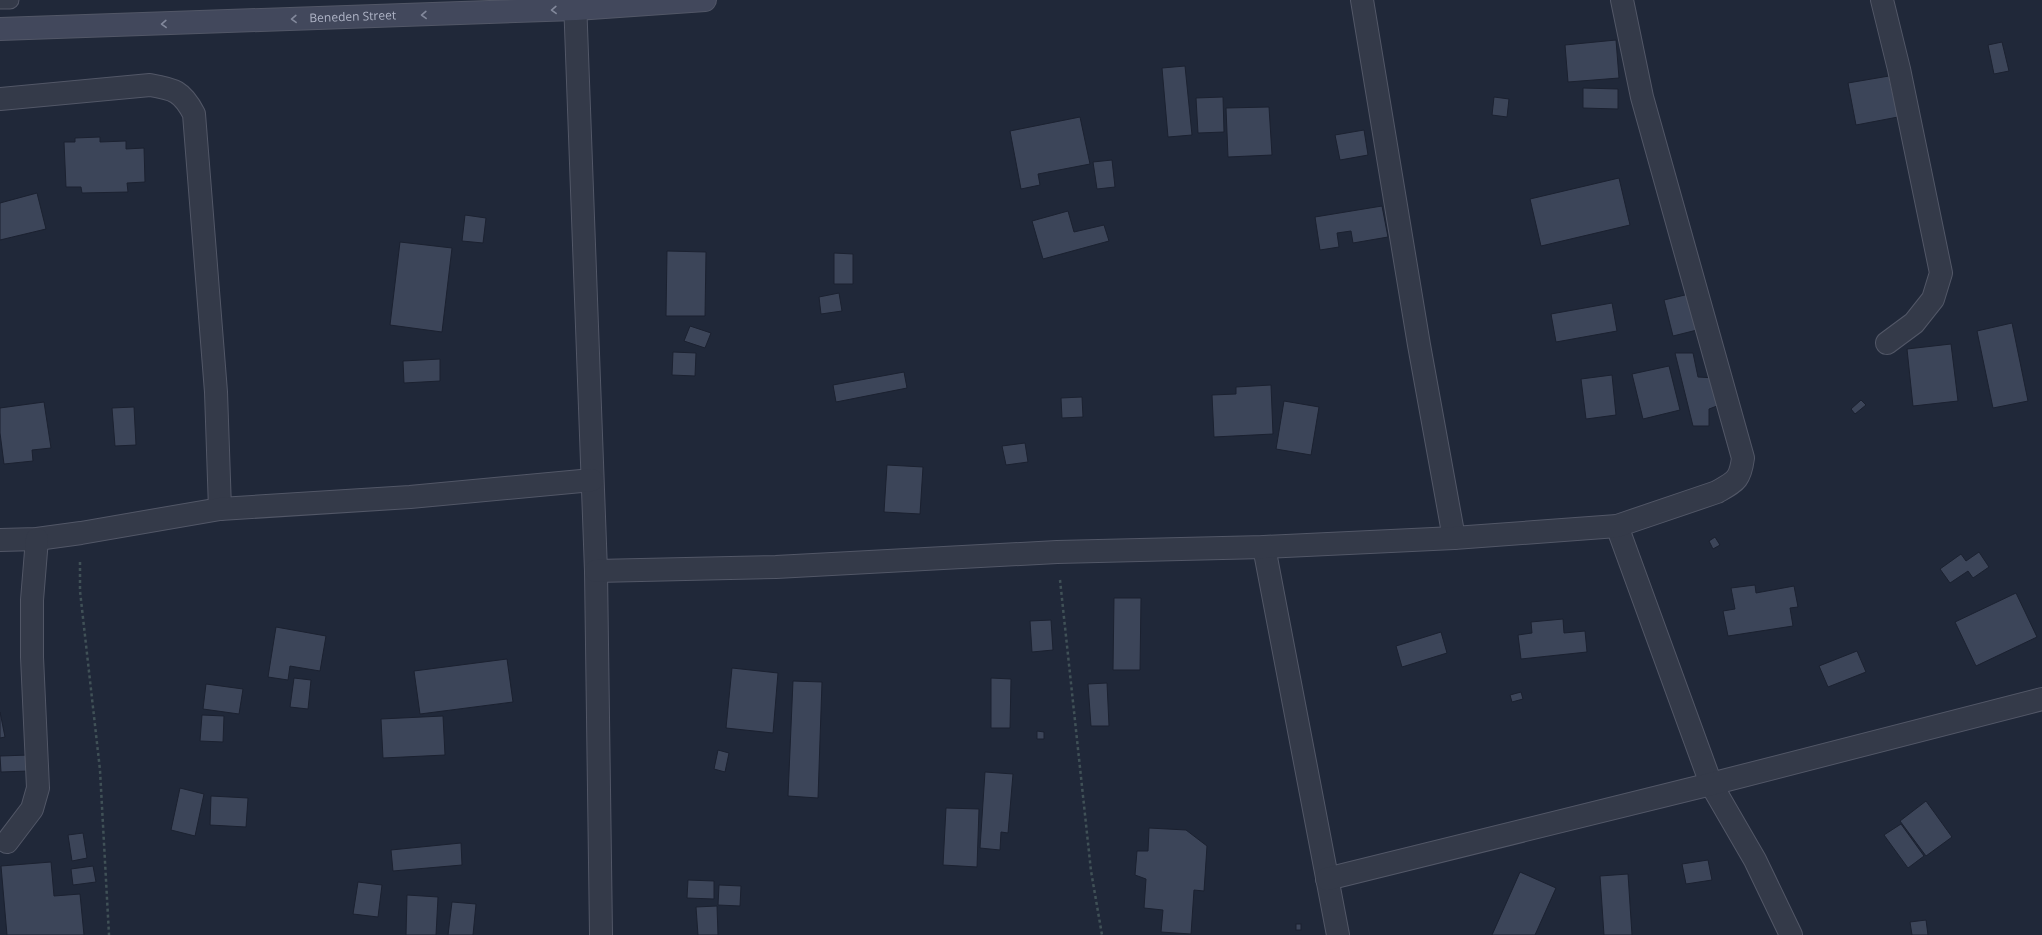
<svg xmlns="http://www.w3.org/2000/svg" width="2042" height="935" font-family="'Open Sans',sans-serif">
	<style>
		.building { fill: #3c4559; stroke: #1b2130 }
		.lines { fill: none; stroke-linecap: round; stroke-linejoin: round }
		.lane-casing { stroke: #525767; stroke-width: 19 }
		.street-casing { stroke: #525767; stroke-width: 24 }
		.secondary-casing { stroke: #525767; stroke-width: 24 }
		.path { stroke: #405157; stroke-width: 2.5; stroke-dasharray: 3 3; stroke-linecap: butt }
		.lane { stroke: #343a49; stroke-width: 17 }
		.street { stroke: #343a49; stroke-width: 22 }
		.secondary { stroke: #42485c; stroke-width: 22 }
		.oneway { stroke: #83899c }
		.labels { text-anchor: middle; stroke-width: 3.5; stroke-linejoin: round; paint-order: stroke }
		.street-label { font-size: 12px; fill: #afb4c6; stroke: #1a1f2e }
	</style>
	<rect width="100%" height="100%" fill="#202839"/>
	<g class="building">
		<path d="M1616,40l3,38 -51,4 -3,-37z"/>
		<path d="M2002,42l7,29 -15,3 -6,-29z"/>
		<path d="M1185,66l7,69 -24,2 -6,-69z"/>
		<path d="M1889,76l9,41 -42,8 -8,-42z"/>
		<path d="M1583,88l35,1v20l-35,-1z"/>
		<path d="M1223,97l1,35 -26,1 -2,-35z"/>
		<path d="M1494,97l15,2 -2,18 -15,-2z"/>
		<path d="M1269,107l3,48 -44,2 -2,-49z"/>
		<path d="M1080,117l10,47 -52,10 2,11 -19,4 -11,-58z"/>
		<path d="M1364,130l4,25 -28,5 -5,-25z"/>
		<path d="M100,137v5l26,-1v8l18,-1 1,34 -18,1 1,9 -46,1 -1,-6h-15l-2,-45h11v-4z"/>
		<path d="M1112,160l3,27 -18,2 -4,-27z"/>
		<path d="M1619,178l11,47 -89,21 -11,-47z"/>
		<path d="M37,193l9,36 -46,11v-37z"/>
		<path d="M1382,206l6,31 -35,6 -2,-12 -14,2 2,14 -19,3 -5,-33z"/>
		<path d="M1068,211l6,21 30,-7 5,16 -66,18 -11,-38z"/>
		<path d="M465,215l21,3 -3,25 -21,-2z"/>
		<path d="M400,242l52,6 -10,84 -52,-7z"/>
		<path d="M667,251l39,1 -1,64h-39z"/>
		<path d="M834,253l19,1v30h-19z"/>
		<path d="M839,293l3,18 -21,3 -2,-17z"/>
		<path d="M1689,294l8,36 -24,6 -9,-36z"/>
		<path d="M1612,303l5,28 -61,11 -5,-28z"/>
		<path d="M2012,323l16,78 -35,7 -16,-77z"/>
		<path d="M690,326l21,7 -6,15 -21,-7z"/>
		<path d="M1951,344l7,57 -45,5 -6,-57z"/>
		<path d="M673,352l23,1 -1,23 -23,-1z"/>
		<path d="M1675,353h18l5,24 18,1 9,25 -16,6v17h-16z"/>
		<path d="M440,359v22l-36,2 -1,-22z"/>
		<path d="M1669,366l11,44 -37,9 -11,-45z"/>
		<path d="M904,372l3,16 -71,14 -3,-17z"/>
		<path d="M1612,375l4,40 -30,4 -5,-40z"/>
		<path d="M1271,385l2,49 -59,3 -2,-42 24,-1v-7z"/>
		<path d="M1082,397l1,20 -21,1 -1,-20z"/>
		<path d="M1861,400l5,5 -11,9 -4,-5z"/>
		<path d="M1284,401l35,6 -8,48 -35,-6z"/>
		<path d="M44,402l7,46 -19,2 1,11 -29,3 -4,-31v-25z"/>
		<path d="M134,407l2,38 -21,1 -3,-38z"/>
		<path d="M1025,443l3,19 -22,3 -4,-19z"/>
		<path d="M887,465l36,2 -3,47 -36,-2z"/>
		<path d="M1715,537l5,8 -7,4 -4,-8z"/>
		<path d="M1979,552l10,15 -16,11 -5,-7 -18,12 -10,-14 21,-15 5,7z"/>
		<path d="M1755,585l1,8 38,-7 4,21 -8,1 3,18 -65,10 -5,-25 12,-2 -4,-21z"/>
		<path d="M2016,593l21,44 -61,29 -21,-44z"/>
		<path d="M1114,598h27l-1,72h-27z"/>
		<path d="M1563,619l1,14 21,-2 2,21 -66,7 -3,-24 14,-2 -1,-11z"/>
		<path d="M1051,620l2,30 -21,2 -2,-31z"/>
		<path d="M276,627l50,9 -6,35 -30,-5 -2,14 -20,-3z"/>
		<path d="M1441,632l6,21 -45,14 -6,-21z"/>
		<path d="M1857,651l9,21 -38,15 -9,-21z"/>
		<path d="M507,659l6,43 -93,12 -6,-43z"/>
		<path d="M732,668l46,5 -5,60 -47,-5z"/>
		<path d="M294,678l17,2 -3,29 -18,-2z"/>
		<path d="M991,678l20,1 -1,49h-19z"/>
		<path d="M793,681l29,1 -4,116 -30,-2z"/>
		<path d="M1107,683l2,43h-18l-3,-42z"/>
		<path d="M206,684l37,5 -4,25 -36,-5z"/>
		<path d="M1521,692l2,7 -11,3 -2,-7z"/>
		<path d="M0,712l5,25 -5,1z"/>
		<path d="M202,715l22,1 -1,26 -23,-1z"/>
		<path d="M443,716l2,39 -62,3 -2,-39z"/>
		<path d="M1037,731l7,1v7h-7z"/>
		<path d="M718,750l11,3 -4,19 -11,-3z"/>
		<path d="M29,755v16l-28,1 -1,-16z"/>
		<path d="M985,772l28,2 -5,59 -7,-1 -1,18 -20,-2z"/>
		<path d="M180,788l24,6 -9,42 -24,-6z"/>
		<path d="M211,796l37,2 -2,29 -36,-2z"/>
		<path d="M1926,801l26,36 -26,19 -26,-35z"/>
		<path d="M946,808l33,1 -2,58 -34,-2z"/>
		<path d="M1901,824l23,32 -16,12 -24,-33z"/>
		<path d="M1149,828l37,2 21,16 -3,45 -10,-1 -3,44 -30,-2 2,-22 -19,-2 2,-29 -11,-4 2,-24h11z"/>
		<path d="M83,833l4,25 -15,3 -4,-26z"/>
		<path d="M461,843l1,22 -69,6 -2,-21z"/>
		<path d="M1708,860l4,20 -26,4 -4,-20z"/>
		<path d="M51,862l3,34 26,-2 4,41h-77l-6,-69z"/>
		<path d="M93,866l3,16 -23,3 -2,-16z"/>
		<path d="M1520,872l36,16 -21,47h-43z"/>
		<path d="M1628,874l4,61h-28l-4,-59z"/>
		<path d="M688,880l26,1v18l-27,-1z"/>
		<path d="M358,882l24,3 -4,32 -25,-3z"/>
		<path d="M719,885l22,1 -1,20 -22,-1z"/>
		<path d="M407,895l31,2 -2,38h-30z"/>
		<path d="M452,902l24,2 -3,31h-25z"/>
		<path d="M717,906l1,29h-20l-2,-28z"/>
		<path d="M1926,920l2,15h-16l-2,-13z"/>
		<rect x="1296" y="924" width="5" height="6"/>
	</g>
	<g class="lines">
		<g class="lane-casing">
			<path id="lane" d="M0,0h10"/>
		</g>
		<g class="street-casing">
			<g id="street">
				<path d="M575,0l21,571 5,364"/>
				<path d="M1362,0l57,345 35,193"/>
				<path d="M1882,0l17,69 42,204 -8,26 -19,24 -27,20"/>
				<path d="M0,99l150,-14c24,4 32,6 44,29l22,278 4,117"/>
				<path d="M1617,526l94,258 44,76 36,75"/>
				<path d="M0,540l37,-1 44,-6 139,-24 190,-12 182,-17"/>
				<path d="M1264,547l74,388"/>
				<path d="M596,571l180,-4 281,-15 207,-5 190,-9 163,-12 100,-34c19,-11 23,-12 26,-34l-101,-361 -20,-97"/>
				<path d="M7,842l25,-33 6,-21 -6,-131v-57l5,-61"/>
				<path d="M1327,879l384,-95 331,-85"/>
			</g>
		</g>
		<g class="secondary-casing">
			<g id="secondary">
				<path id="s1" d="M0,29l576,-20 129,-9"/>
			</g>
		</g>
		<g class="path">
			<path d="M80,562v29l20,179 9,165"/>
			<path d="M1060,580l31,291 11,64"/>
		</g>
		<use href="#lane" class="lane"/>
		<use href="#street" class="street"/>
		<use href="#secondary" class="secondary"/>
	</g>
	<defs><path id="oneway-chevron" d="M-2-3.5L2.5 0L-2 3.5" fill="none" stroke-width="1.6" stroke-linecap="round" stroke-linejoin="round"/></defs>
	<g class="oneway">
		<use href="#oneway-chevron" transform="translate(554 10) rotate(178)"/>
		<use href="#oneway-chevron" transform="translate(424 15) rotate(178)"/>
		<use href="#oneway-chevron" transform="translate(294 19) rotate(178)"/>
		<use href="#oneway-chevron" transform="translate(164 24) rotate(178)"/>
	</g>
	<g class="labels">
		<g class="street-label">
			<text dy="4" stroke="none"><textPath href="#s1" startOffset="353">Beneden Street</textPath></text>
		</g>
	</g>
</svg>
